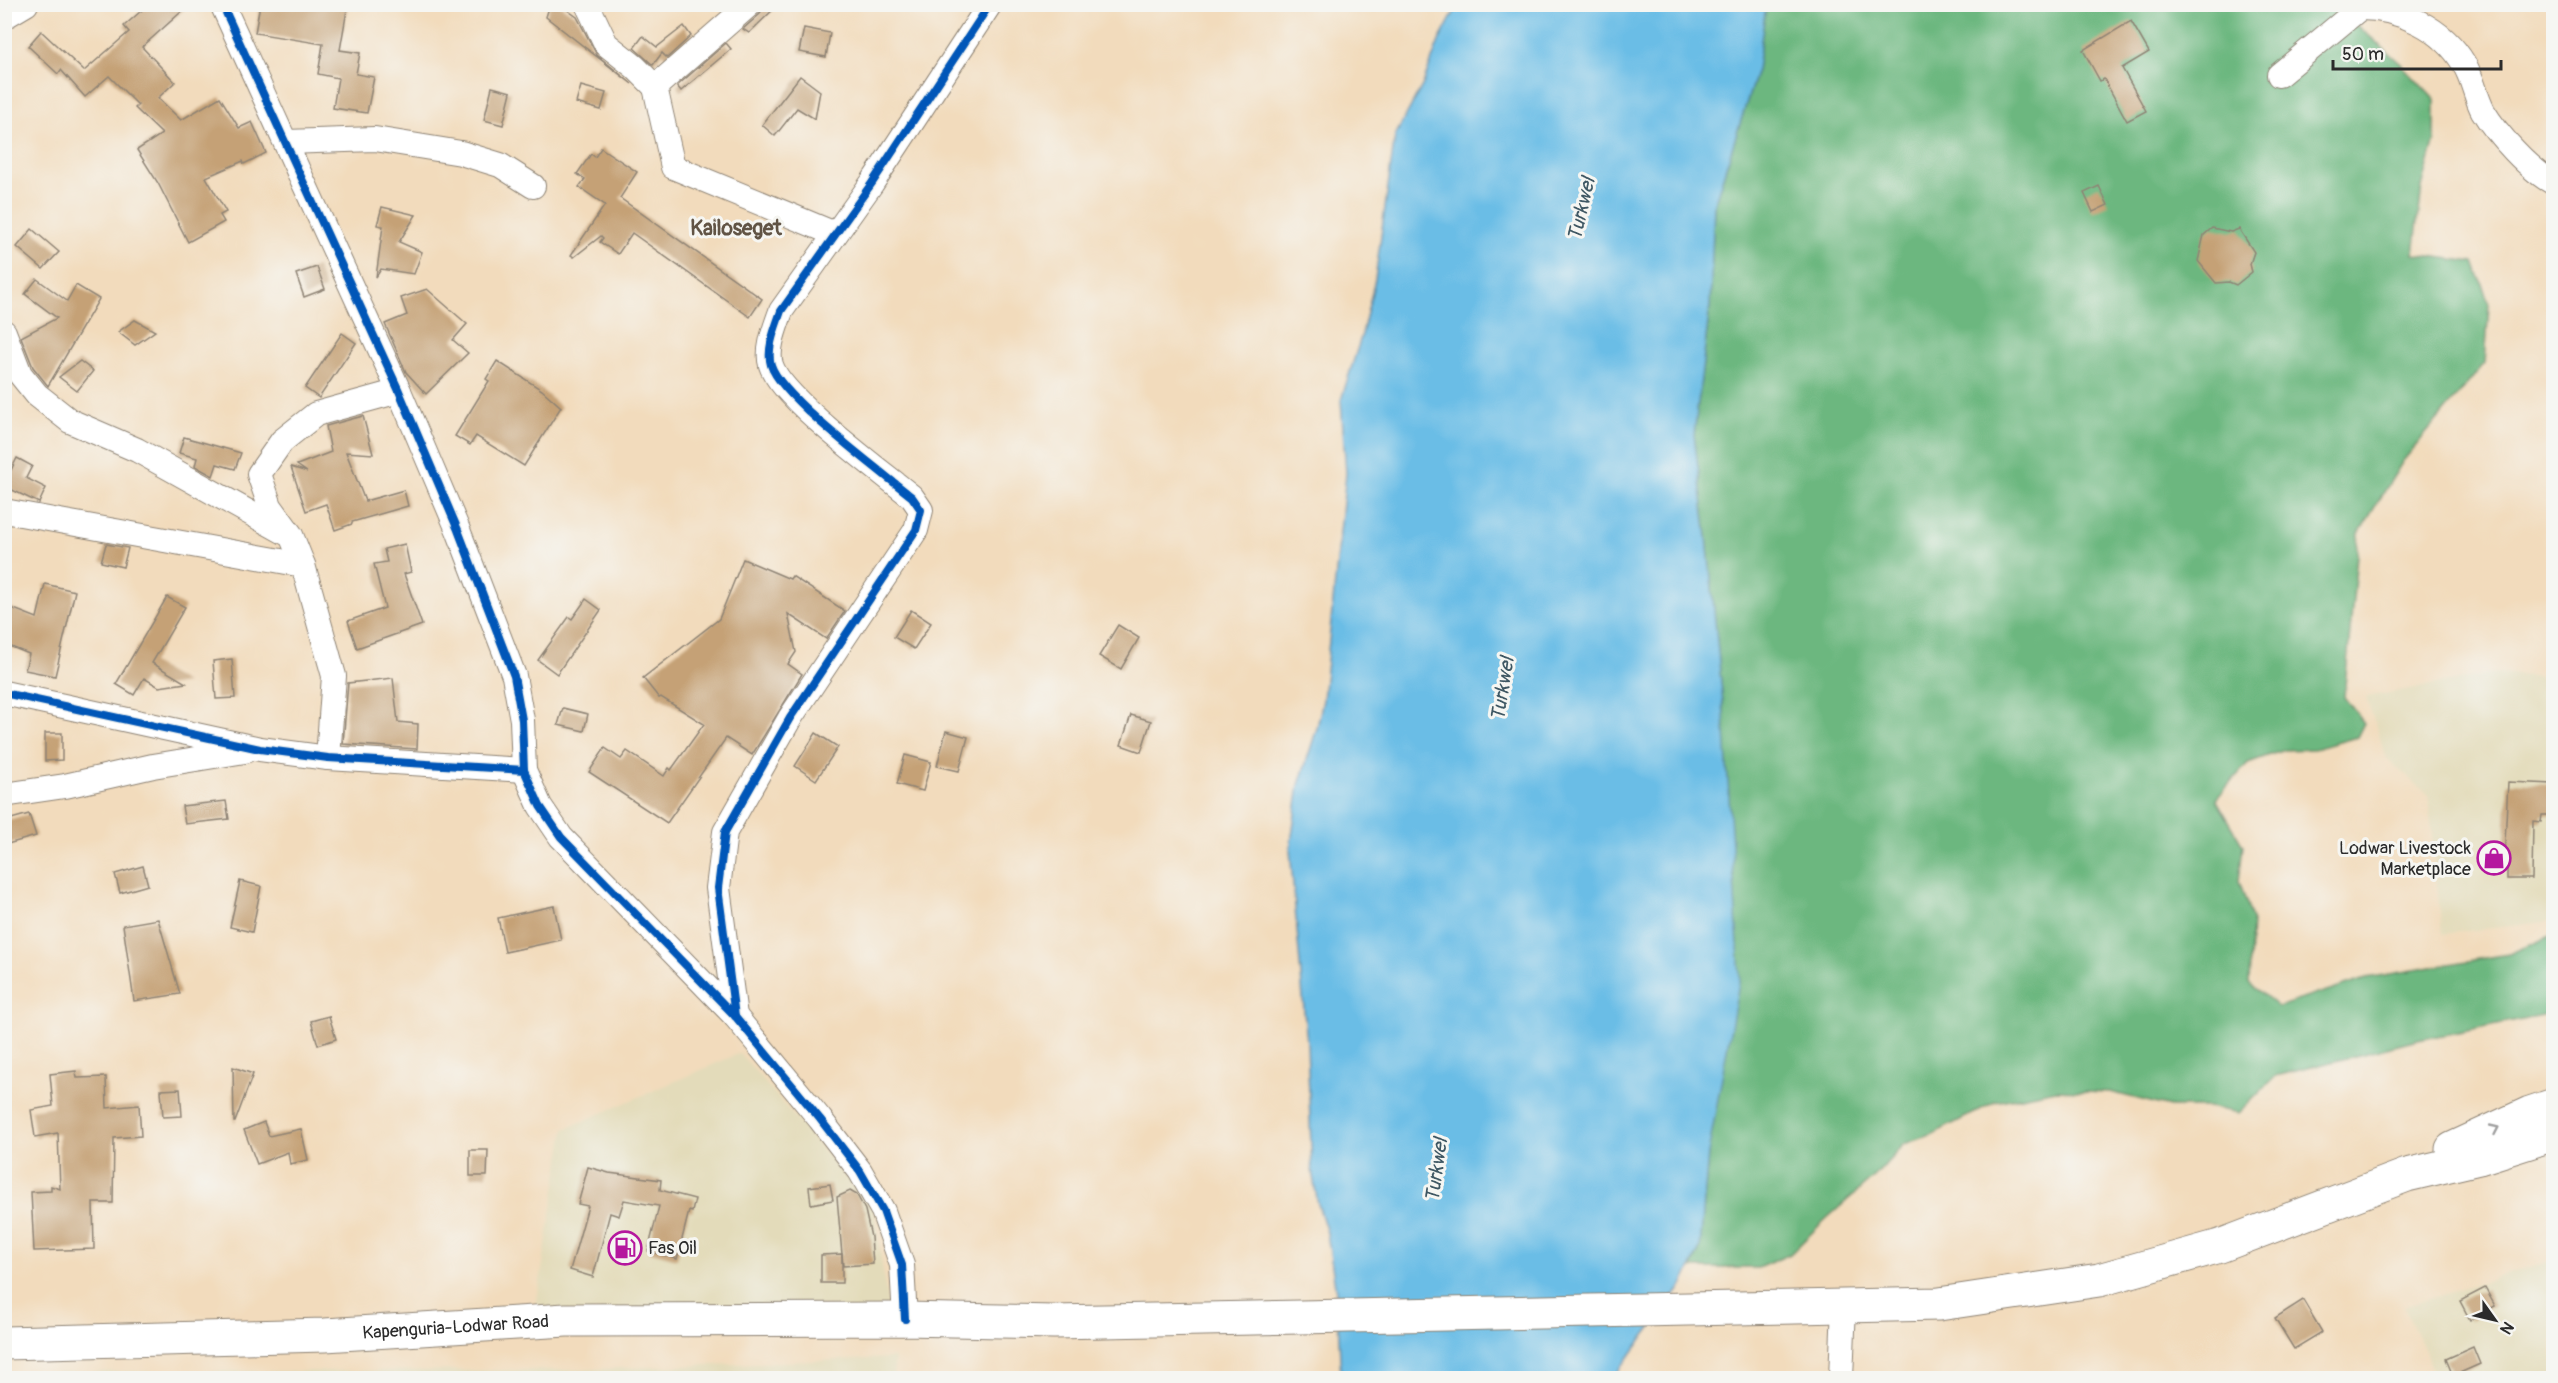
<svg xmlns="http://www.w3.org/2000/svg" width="2558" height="1383" font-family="Pangolin,sans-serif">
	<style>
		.built { fill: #e3dbba }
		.forest { fill: #6cb77f; stroke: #4c7155; stroke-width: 1.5 }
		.water { fill: #6abde6; stroke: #4a7488; stroke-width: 1.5 }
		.building { fill: #c5a176 }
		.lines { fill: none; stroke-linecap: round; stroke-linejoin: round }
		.minor-casing { stroke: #8e8374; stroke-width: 26 }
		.highway-casing { stroke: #8e8374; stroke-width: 35 }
		.minor { stroke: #fff; stroke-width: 24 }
		.highway { stroke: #fff; stroke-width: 33 }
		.cycleway-casing { stroke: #f6f6f2; stroke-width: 11 }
		.cycleway { stroke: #0057b8; stroke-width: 8 }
		.oneway { stroke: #a0a0a0 }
		.labels { text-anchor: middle; stroke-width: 6; stroke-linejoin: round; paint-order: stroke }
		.poi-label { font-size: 18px; fill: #2b2b2b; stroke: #f6f6f2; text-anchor: end }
		.street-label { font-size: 18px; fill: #2b2b2b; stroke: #f6f6f2 }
		.water-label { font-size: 20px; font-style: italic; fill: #3e5763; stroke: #f6f6f2 }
		.quarter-label { font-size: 21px; font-weight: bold; fill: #615445; stroke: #f6f6f2 }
	</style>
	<rect width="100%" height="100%" fill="#f6f6f2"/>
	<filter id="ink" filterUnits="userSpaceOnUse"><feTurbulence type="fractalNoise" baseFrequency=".0167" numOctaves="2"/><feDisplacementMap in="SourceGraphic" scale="12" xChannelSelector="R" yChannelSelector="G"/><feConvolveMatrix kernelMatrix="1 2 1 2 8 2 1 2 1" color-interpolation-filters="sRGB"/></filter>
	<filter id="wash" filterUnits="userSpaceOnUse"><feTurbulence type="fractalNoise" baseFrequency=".008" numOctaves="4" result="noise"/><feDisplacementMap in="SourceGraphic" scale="24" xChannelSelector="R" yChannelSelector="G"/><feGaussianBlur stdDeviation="1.35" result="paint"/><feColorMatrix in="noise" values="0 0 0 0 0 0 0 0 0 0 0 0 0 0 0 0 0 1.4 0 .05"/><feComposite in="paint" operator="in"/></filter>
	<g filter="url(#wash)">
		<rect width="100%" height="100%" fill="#f2dbbc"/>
		<g class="built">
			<path d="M2498,673l55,5v243l-111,13 -14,-139 -41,-36 -21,-62z"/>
			<path d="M740,1053l134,157 15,102h-354l30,-183z"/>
			<path d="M2553,1260v118h-116l-33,-71z"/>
			<path d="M895,1358l-2,20h-889l1,-6 564,-2z"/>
		</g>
		<path class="forest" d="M1766,5h568l66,58 35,37v40l-13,47 -8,67 60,8 15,42 -4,59 -82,98 -44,72 -15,164 20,26 -7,14 -43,12 -30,1 -36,13 -32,36 27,46 -4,36 13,38 -3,64 29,24 88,-29 143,-24 44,-19v78l-135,27 -142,36 -37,37 -31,-6h-38l-60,-15 -54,-2 -61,12 -62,32 -29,10 -29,32 -49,43 -36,35 -32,14h-66l8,-20 8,-94 16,-440 -17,-177 -13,-102 16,-129 4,-101 43,-135z"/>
		<path class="water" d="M1458,5h308l-9,65 -43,135 -4,101 -16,129 13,102 17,177 16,264 -32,176 -8,94 -18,38 -69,92h-272l-4,-79 -10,-66 -9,-29 -6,-33 -5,-127 -17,-194 9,-65 18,-57 6,-28 23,-227 -5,-73 21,-66 13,-55 20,-143 28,-52 16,-43z"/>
		<g id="blocks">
			<g class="building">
				<path d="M149,4h41l-48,43 33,35 -17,16 23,22 39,-23 19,31 13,-6 14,31 -22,11 -1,-3 -37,16 20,35 -6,3 4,7 -36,20 -30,-59 -21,-33 25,-16 -27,-26 3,-3 -29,-29 -24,21 -24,-27 -3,4 -30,-28 13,-15 43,40 45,-39 -5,-6z"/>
				<path d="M260,4h88l-8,46 20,3 -4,21 18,3 -7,36 -34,-5 5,-30 -20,-4 5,-30 -68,-11z"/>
				<path d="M550,4l10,1 17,12 20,38 35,29 -86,-67z"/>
				<path d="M764,4h15l-30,29 -6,-4 17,-15z"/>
				<path d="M2131,21l18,31 -27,16 24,43 -19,10 -23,-42 -4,2 -17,-31z"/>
				<path d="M684,26l7,10 -24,22 -5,-5 -9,12 -19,-17 9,-12 14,11z"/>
				<path d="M804,28l26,5 -4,24 -27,-5z"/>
				<path d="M726,43l5,6 -50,42 -4,-5z"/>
				<path d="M800,76l20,15 -5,28 -18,-11 -22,28 -13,-11z"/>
				<path d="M581,86l25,7 -5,17 -25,-7z"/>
				<path d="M492,87l19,5 -8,33 -19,-5z"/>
				<path d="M601,148l36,24 -17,26 142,101 -12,18 -118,-84 -14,21 -18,-12 3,-4 -2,-2 -27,21 -3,-2 34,-50 -26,-18 6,-8 -8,-5 14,-20 4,3z"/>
				<path d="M2099,186l9,19 -15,7 -9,-19z"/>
				<path d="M382,207l34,8 -17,27 23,10 -8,22 -33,-5 -5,8 7,-51 -6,-1z"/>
				<path d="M2212,228l19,4 8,-3 15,23 -4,12 2,8 -16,13 -7,-3 -13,1 -18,-22 6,-26z"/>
				<path d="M32,229l27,23 -16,17 -26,-22z"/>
				<path d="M317,267l8,22 -21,8 -8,-23z"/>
				<path d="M37,279l30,22 9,-16 23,14 -51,87 -15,-19 -12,-30 36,-19 -32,-24z"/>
				<path d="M427,289l40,35 -14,16 15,13 -42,41 -20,-22 -21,-48 22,-9 -6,-17z"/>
				<path d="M135,320l20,11 -20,14 -17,-13z"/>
				<path d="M342,333l14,10 -37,55 -14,-10z"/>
				<path d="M80,361l13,10 -16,20 -18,-14z"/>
				<path d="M497,361l45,29 19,17 -37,59 -48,-30 -6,9 -15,-9 34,-55 -3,-2z"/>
				<path d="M363,416l10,38 -27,-2 19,49 39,-11 4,16 -56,16v2l-17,6 -9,-26 -20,7 -15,-44 16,5 -10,-7 34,-13 -5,-26z"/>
				<path d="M184,437l57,16 -6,16 -18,-5 -4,12 -18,-10 2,-8 -18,-5z"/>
				<path d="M17,458l15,8 -6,12 20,10 -7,15 -35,-17v-19l7,3z"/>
				<path d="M106,544l22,4 -5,19 -22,-5z"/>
				<path d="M405,544l6,28 -7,2 18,51 -65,23 -9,-27 37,-13 -11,-44 13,-2 -3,-13z"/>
				<path d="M743,559l47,20 2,-3 53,35 -19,28 -38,-25 8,38 -8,12 14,10 -50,81 -26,-17 -59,85 -78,-51 16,-24 16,11 6,-8 37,25 5,-8 2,2 33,-46 -43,-27 -2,1 -16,-20 76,-59z"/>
				<path d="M45,584l30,7 -20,85 -30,-6 4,-16 -25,-10v-39l33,13z"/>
				<path d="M167,597l18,10 -33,56 34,20 -27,4 -15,-9 -10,17 -18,-11z"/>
				<path d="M586,599l15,11 -44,64 -19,-14 31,-43 3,2z"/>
				<path d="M911,610l20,13 -17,26 -20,-12z"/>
				<path d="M1118,625l21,13 -18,31 -22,-13z"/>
				<path d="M232,659l3,39 -19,1 -3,-38z"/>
				<path d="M393,678l5,44 20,2 -1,25 -74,-5 5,-61z"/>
				<path d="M563,708l25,6 -4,17 -26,-6z"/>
				<path d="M1131,715l20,6 -10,31 -20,-7z"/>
				<path d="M946,731l22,6 -9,34 -22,-5z"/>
				<path d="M45,733h17v27l-17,1z"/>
				<path d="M816,733l22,14 -22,33 -21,-14z"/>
				<path d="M905,755l26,7 -8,29 -26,-7z"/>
				<path d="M2508,782l45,2v31h-11l-1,7 -8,-1 -1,58h-25v-16l-3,-1z"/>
				<path d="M226,801l3,18 -44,5 -3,-18z"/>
				<path d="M29,814l7,22 -32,9v-24z"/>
				<path d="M143,866l5,19 -28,8 -5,-19z"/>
				<path d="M240,881l21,5 -9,46 -22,-5z"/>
				<path d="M554,906l7,34 -56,12 -7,-34z"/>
				<path d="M158,919l22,75 -46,7 -11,-76z"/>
				<path d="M329,1016l7,23 -18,6 -7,-24z"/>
				<path d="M233,1067l20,7 -18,48h-1z"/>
				<path d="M76,1071l1,7 29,-1 1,31 32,-3 2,31 -27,2 -1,65h-20l1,46 -60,2 -3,-59 20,-1v-5l9,3 -2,-56 -23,4 -4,-27 22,-4 -3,-32z"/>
				<path d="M180,1089l2,27 -19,1 -2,-27z"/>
				<path d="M264,1122l5,14 32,-7 7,31 -18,4 -2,-12 -31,12 -13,-34z"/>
				<path d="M470,1150h18l-1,26h-17z"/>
				<path d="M588,1167l21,6 52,7 -1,10 35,9 -3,13 -3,-1 -12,48 -29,-8 11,-45 -35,-6 -5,16 -9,-3 -17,64 -23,-7 18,-64 -10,-2z"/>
				<path d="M830,1184l3,16 -22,4 -2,-17z"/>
				<path d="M850,1191l7,4 8,15 6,27 2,27 -30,2 -6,-69z"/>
				<path d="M842,1254v29h-21v-28z"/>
				<path d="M2485,1288l10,18 -25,14 -10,-19z"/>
				<path d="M2303,1300l19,32 -28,17 -19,-31z"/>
				<path d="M2473,1347l7,17 -27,12 -7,-17z"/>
			</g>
		</g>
	</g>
	<g filter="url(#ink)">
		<use href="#blocks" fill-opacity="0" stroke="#8e8374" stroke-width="1.5"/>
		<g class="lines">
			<g class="minor-casing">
				<g id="minor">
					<path d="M222,4l177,387 59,139 56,146 8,44 2,50 16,36 21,31 174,179 85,103 40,52 23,40 19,54 3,54"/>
					<path d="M587,4l19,40 29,23 20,20"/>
					<path d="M750,4l-95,83 18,80 162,67"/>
					<path d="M4,17l22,-13"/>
					<path d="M2279,75l81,-67c40,0 83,20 104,56 9,14 11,32 19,47 13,22 47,60 71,72"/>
					<path d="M286,142l89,-3 86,14 39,12 33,21"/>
					<path d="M4,332l16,42 17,21 33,26 67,29 149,83"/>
					<path d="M4,511l299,54"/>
					<path d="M4,693l256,56 68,9 196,12"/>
					<path d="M328,758l6,-82 -31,-111 -12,-30 -21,-29 -11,-32 23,-33 34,-27 83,-23"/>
					<path d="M4,795l61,-9 88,-20 92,-15"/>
					<path d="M735,1016l-17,-128 7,-56 65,-114 126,-188 5,-20 -9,-13c-30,-25 -131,-99 -141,-132 -5,-16 5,-39 10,-54l91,-128 118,-179"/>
					<path d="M1841,1378l3,-72"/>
				</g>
			</g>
			<g class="highway-casing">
				<g id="highway">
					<path d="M2452,1149l78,-36 24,-8"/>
					<path id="s1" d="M4,1343l321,-8 241,-15 339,-1 149,3 885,-18 160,-24 121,-34 187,-71 72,-17 75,-24"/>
				</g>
			</g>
			<use href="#minor" class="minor"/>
			<use href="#highway" class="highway"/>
			<g class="cycleway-casing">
				<g id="cycleway">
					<path d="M222,4l177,387 59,139 56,146 8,44 2,50 16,36 21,31 174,179 85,103 40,52 23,40 19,54 3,54"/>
					<path d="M4,693l256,56 68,9 196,12"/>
					<path d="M735,1016l-17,-128 7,-56 65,-114 126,-188 5,-20 -9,-13c-30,-25 -131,-99 -141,-132 -5,-16 5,-39 10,-54l91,-128 118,-179"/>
				</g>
			</g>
			<use href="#cycleway" class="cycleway"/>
		</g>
		<defs><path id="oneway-chevron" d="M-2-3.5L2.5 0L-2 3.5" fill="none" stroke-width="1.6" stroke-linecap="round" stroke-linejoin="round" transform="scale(1.5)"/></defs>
		<use class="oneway" href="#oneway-chevron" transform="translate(2495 1129) rotate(-25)"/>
	</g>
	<defs>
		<g id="shop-ring" transform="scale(1.725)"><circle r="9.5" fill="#f6f6f2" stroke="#b5179e" stroke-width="1.5"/><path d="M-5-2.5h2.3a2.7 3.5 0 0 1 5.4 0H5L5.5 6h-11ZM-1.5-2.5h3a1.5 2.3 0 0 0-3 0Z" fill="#b5179e"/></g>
		<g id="fuel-ring" transform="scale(1.725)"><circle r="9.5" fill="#f6f6f2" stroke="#b5179e" stroke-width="1.5"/><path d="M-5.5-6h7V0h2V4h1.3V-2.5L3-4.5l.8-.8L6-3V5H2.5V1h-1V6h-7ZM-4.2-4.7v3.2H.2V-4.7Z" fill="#b5179e"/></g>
	</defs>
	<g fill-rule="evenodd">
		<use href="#shop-ring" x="2494" y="858"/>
		<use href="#fuel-ring" x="625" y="1248"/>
	</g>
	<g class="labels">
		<g class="poi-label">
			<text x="2471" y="854">Lodwar Livestock<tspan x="2471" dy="21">Marketplace</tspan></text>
			<text x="648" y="1254" text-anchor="start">Fas Oil</text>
		</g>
		<g class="street-label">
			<text dy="6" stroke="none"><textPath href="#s1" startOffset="452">Kapenguria-Lodwar Road</textPath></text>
		</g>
		<g class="water-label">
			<text transform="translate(1581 209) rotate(-77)" y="7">Turkwel</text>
			<text transform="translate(1502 689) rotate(-81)" y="7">Turkwel</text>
			<text transform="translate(1436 1170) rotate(-82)" y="7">Turkwel</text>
		</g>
		<g class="quarter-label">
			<text x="736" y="235">Kailoseget</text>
		</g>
	</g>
	<rect width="2558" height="1383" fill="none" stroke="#f6f6f2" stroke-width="24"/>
	<g transform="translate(2495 1320) rotate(124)" stroke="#f6f6f2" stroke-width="4.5" paint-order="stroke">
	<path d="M0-4.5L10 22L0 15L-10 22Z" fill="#2b2b2b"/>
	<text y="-9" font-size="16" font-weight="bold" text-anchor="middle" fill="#2b2b2b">N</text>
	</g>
	<path d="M2333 60v9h168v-9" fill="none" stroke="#2b2b2b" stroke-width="3"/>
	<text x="2342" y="60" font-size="18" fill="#2b2b2b" stroke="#f6f6f2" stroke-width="4.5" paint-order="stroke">50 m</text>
</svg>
